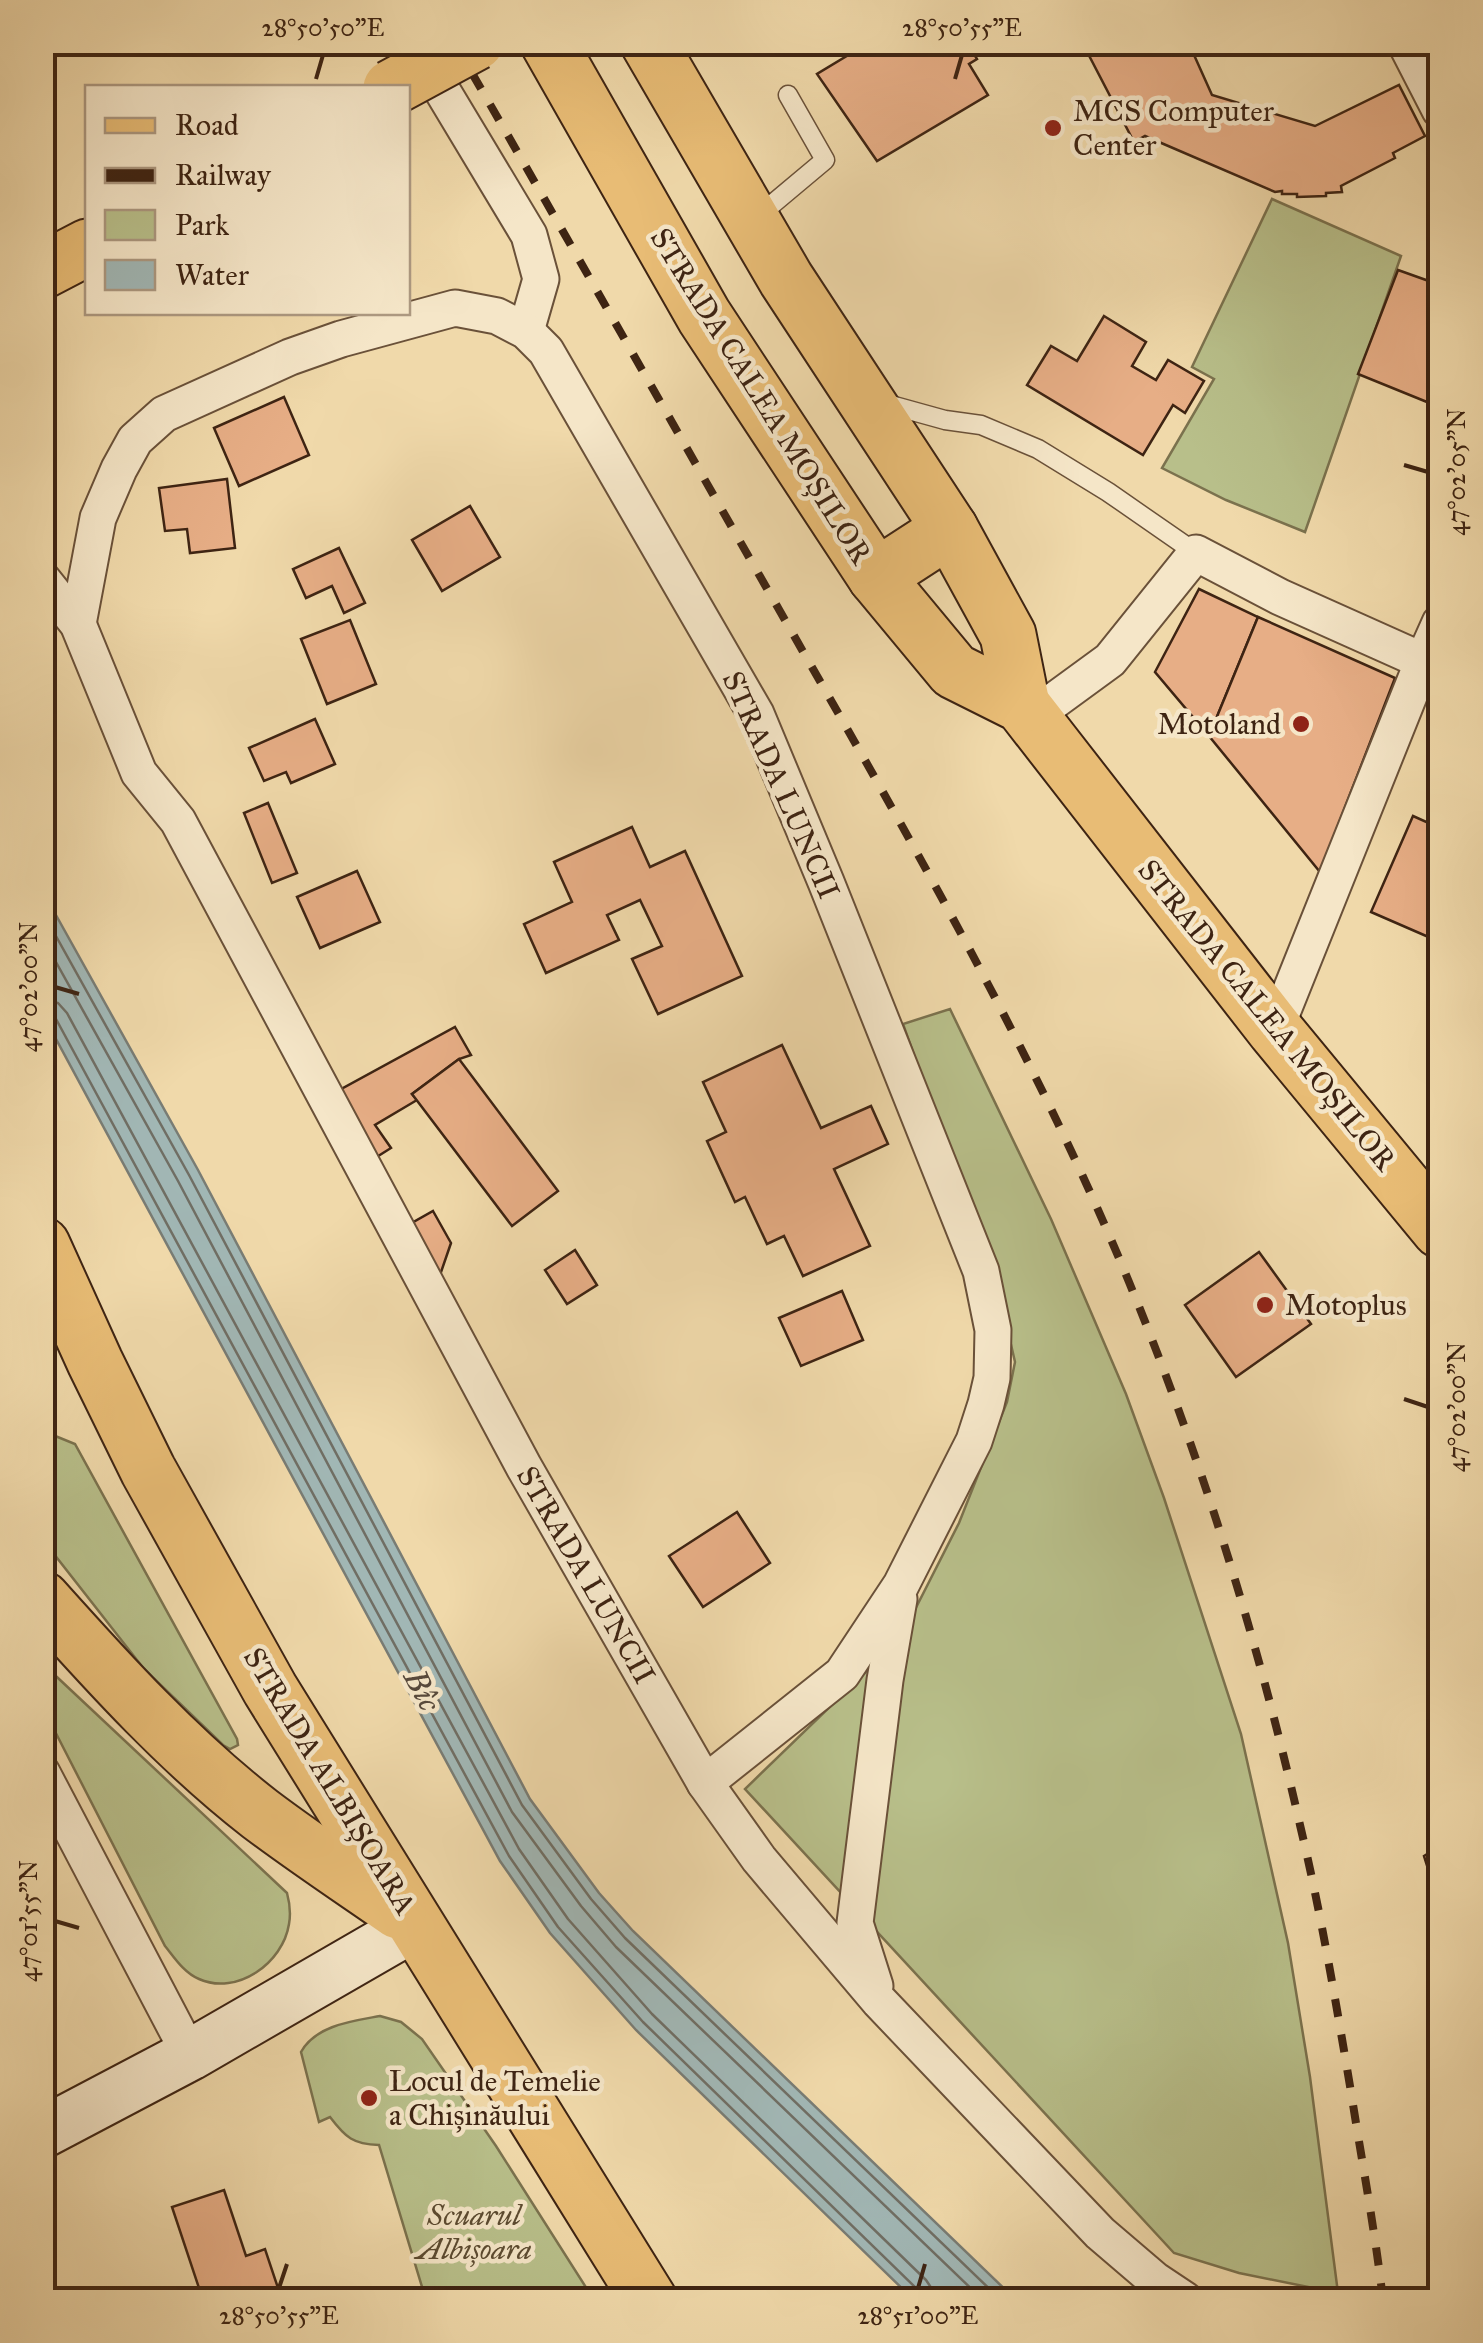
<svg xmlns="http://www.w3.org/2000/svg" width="1483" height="2343" font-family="'IM FELL Great Primer',serif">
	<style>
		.green { fill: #b8bf8a; stroke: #7b724e; stroke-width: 2.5 }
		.water { fill: #a1b7b5; stroke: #797c74; stroke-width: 2.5 }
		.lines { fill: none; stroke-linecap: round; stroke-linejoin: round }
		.shore { stroke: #706e64; stroke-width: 2.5 }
		.building { fill: #e7ae86; stroke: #3e2413; stroke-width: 2.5 }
		.lane-casing { stroke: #6a5139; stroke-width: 21 }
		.street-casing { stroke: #6a5139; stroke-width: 39 }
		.secondary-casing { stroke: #3e2413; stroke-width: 54 }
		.primary-casing { stroke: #3e2413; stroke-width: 59 }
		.lane { stroke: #f5e6c8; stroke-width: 18 }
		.street { stroke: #f5e6c8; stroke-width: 35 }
		.secondary { stroke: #f5e6c8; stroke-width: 50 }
		.primary { stroke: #e8bc75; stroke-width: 55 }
		.rail { stroke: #3e2413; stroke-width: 8; stroke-dasharray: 18 18; stroke-linecap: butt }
		.primary-bridge-casing { stroke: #3e2413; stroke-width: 59; stroke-linecap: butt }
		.primary-bridge { stroke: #e8bc75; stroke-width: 55 }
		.ticks { fill: none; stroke: #3e2413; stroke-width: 4 }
		.poi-dot { fill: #8f2418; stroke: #f5e6c8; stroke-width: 4 }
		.labels { text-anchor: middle; stroke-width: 9; stroke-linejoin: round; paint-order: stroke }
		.poi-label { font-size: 30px; fill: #3e2413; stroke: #f5e6c8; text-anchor: start }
		.street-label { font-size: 30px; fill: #3e2413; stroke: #f5e6c8 }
		.park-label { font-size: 30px; font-style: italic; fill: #5c4b31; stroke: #f5e6c8 }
		.water-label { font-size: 32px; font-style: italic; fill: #57493c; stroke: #f5e6c8 }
		.neatline { fill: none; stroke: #3e2413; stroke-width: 4 }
		.ticks-label { font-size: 25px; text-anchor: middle; fill: #3e2413 }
	</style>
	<rect width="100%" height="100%" fill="#f0d9aa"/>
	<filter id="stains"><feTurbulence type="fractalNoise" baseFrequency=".002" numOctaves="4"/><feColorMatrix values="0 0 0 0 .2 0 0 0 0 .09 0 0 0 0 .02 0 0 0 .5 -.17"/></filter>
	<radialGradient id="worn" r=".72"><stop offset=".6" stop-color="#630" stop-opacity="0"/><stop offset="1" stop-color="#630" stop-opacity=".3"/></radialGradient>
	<g class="green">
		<path d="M1272,199l129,57 -96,276 -79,-32 -64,-32 52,-89 -22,-12z"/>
		<path d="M950,1009l101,210 75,175 38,104 77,236 47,209 22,134 28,216 -99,-20 -65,-20 -429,-464 155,-150 59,-116 48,-121 8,-40 -14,-61 -98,-277z"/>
		<path d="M43,1431l32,13 162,295 1,6 -8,4 -7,-4 -79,-76 -101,-129z"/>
		<path d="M42,1663l245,230c3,11 4,20 2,31 -6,39 -52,72 -90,55 -15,-6 -25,-22 -34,-33l-122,-238z"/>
		<path d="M380,2016l21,6 21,17 74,107 98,154h-168l-47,-155c-26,-1 -33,-7 -49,-28l-11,5 -18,-70c15,-27 52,-31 79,-36z"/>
	</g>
	<path class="water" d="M42,890l156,280 332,629 69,94 34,38 383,369h-102l-278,-270 -86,-97 -50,-72 -457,-846z"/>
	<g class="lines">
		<g class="shore">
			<path d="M42,911l147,264 333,630 69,94 34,39 376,362"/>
			<path d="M42,937l136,244 334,631 69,94 35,41 367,353"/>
			<path d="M42,1000l16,3 9,10 452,836 49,70 84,95 274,266 6,9 1,11"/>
			<path d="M42,1012l8,1 6,6 453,837 49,71 85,95 274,267 4,11"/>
		</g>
	</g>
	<g class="building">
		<path d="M870,42h97l10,17 -8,5 19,31 -111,66 -60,-87z"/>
		<path d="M1082,42h115l-7,4 22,49 103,31 84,-41 26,51 -32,17 2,5 -54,28 1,6 -16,1v3l-29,1v-3h-15v-3l-7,1 -130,-56 -11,6z"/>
		<path d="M1398,270l42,15v81l-13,36 -69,-28z"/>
		<path d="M1104,316l42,26 -14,24 24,14 12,-20 36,21 -19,32 -12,-8 -30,50 -116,-70 24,-39 26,15z"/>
		<path d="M284,397l25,58 -70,31 -25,-58z"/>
		<path d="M227,479l8,69 -45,5 -3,-24 -22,2 -6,-43z"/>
		<path d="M470,506l30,51 -58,34 -30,-51z"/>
		<path d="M339,548l26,55 -21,10 -12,-27 -26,12 -13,-29z"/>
		<path d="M1199,589l59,28 -49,119 -54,-64z"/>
		<path d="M1258,617l137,61 -75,194 -111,-136z"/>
		<path d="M350,620l26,64 -49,20 -26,-65z"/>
		<path d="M315,719l20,45 -44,19 -5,-11 -22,9 -15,-33z"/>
		<path d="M268,803l29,70 -25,10 -28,-70z"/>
		<path d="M1413,816l27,12v114l-69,-30z"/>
		<path d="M632,827l18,40 35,-16 57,125 -84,38 -26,-55 30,-13 -22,-46 -33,15 12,25 -73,33 -22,-49 48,-22 -18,-40z"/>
		<path d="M357,871l23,51 -60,26 -23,-51z"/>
		<path d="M455,1027l16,28 -12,4 -47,35 5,6 -42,25 16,23 -16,10 -41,-65z"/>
		<path d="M782,1045l39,83 50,-22 17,38 -54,25 36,77 -67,30 -19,-40 -17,8 -22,-47 -10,5 -28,-61 19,-9 -23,-50z"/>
		<path d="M459,1059l99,132 -46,35 -100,-132z"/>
		<path d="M433,1211l18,32 -11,32 -30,-51z"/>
		<path d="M575,1250l22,35 -30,19 -22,-34z"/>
		<path d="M1259,1252l52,72 -75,53 -51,-72z"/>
		<path d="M842,1291l21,49 -62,26 -22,-48z"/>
		<path d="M737,1512l33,51 -67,44 -34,-51z"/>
		<path d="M1440,1846v61l-16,-51z"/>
		<path d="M224,2190l22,66 19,-7 17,51h-79l-31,-93z"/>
	</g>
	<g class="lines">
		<g class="lane-casing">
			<g id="lane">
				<path d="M757,217l68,-57 -37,-65"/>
				<path d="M880,402l65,18 36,5 57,24 70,43 88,61"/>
			</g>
		</g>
		<g class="street-casing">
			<g id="street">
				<path d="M413,42l116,193 12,44 -15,52"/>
				<path d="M1405,42l35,68"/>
				<path d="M42,579l36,45 61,149 39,48 346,646 181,316 54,76 120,142 221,232 55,47 30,20"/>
				<path d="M78,624l20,-106 21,-49 16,-29 29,-26 126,-57 51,-18 114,-31 42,8 29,15 20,20 210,363 70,168 155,389 12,59 -1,48 -6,26 -12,37 -73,144 -59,89 -137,109"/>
				<path d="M1032,717l78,-57 86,-107 84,44 143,64 17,5"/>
				<path d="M1275,1030l148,-369 17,-38"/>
				<path d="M42,1773l148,282"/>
				<path d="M875,1986l-20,-63 30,-243 14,-81"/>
			</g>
		</g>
		<g class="secondary-casing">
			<path id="secondary" d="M42,2133l148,-78 227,-131"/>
		</g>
		<g class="primary-casing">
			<g id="primary">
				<path d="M548,42l156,274 172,261 78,94 68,34 253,325 165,200"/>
				<path d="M648,42l138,237 164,250 58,106 14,70"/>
				<path d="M42,271l46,-24"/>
				<path d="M876,577l74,-48"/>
				<path d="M42,1245l53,117 53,108 122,219 379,611"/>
				<path d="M42,1599c68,76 137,152 218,215 45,34 92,65 138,97"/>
			</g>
		</g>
		<use href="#lane" class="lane"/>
		<use href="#street" class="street"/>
		<use href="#secondary" class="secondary"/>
		<use href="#primary" class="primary"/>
		<path class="rail" d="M454,42c114,197 226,395 339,592 120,210 243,423 336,648 72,175 129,358 171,543 21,88 36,178 51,267 11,70 24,139 32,208"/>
		<g class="primary-bridge-casing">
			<path id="primary-bridge" d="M391,88l85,-46"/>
		</g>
		<use href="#primary-bridge" class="primary-bridge"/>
	</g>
	<path class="ticks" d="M316,79l7,-24M955,79l7,-24M1404,465l24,7M55,987l24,7M1404,1399l24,8M55,1921l24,7M279,2288l8,-24M918,2288l7,-24"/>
	<g class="poi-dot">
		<circle cx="1053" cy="128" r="10"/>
		<circle cx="1301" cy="724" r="10"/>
		<circle cx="1265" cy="1305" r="10"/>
		<circle cx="369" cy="2098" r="10"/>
	</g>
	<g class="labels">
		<g class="poi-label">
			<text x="1073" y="121">MCS Computer<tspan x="1073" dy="34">Center</tspan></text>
			<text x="1281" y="734" text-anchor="end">Motoland</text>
			<text x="1285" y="1315">Motoplus</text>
			<text x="389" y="2091">Locul de Temelie<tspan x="389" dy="34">a Chișinăului</tspan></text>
		</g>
		<g class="street-label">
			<text transform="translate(761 396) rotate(58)" y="10">STRADA CALEA MOȘILOR</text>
			<text transform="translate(781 785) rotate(66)" y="10">STRADA LUNCII</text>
			<text transform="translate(1267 1015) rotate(51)" y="10">STRADA CALEA MOȘILOR</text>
			<text transform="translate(586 1575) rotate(60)" y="10">STRADA LUNCII</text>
			<text transform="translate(330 1781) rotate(59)" y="10">STRADA ALBIȘOARA</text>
		</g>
		<g class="park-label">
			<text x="474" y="2225">Scuarul<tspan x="474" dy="34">Albișoara</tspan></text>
		</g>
		<g class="water-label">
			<text transform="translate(423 1690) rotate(62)" y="11">Bîc</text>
		</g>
	</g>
	<rect width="1483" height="2343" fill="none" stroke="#f0d9aa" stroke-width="110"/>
	<rect x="85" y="85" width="325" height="230" fill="#f5e6c8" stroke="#ac9880" stroke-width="2.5"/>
	<rect x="105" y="118" width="50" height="15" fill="#e8bc75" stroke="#ac9880" stroke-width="2.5"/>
	<text x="175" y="135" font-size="30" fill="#3e2413">Road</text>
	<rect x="105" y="168" width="50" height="15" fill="#3e2413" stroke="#ac9880" stroke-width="2.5"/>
	<text x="175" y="185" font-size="30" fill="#3e2413">Railway</text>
	<rect x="105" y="210" width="50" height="30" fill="#b8bf8a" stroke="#ac9880" stroke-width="2.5"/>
	<text x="175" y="235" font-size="30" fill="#3e2413">Park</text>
	<rect x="105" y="260" width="50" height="30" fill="#a1b7b5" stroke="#ac9880" stroke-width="2.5"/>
	<text x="175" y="285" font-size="30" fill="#3e2413">Water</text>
	<rect x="55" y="55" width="1373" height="2233" class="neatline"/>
	<g class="ticks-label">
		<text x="323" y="36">28°50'50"E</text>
		<text x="962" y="36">28°50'55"E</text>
		<text transform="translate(1456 472) rotate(-90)" y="9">47°02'05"N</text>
		<text transform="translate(28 987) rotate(-90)" y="9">47°02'00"N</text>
		<text transform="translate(1456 1407) rotate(-90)" y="9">47°02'00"N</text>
		<text transform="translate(28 1921) rotate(-90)" y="9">47°01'55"N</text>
		<text x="279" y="2324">28°50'55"E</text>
		<text x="918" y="2324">28°51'00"E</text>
	</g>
	<rect width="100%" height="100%" filter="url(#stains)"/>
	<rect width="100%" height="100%" fill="url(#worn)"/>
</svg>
